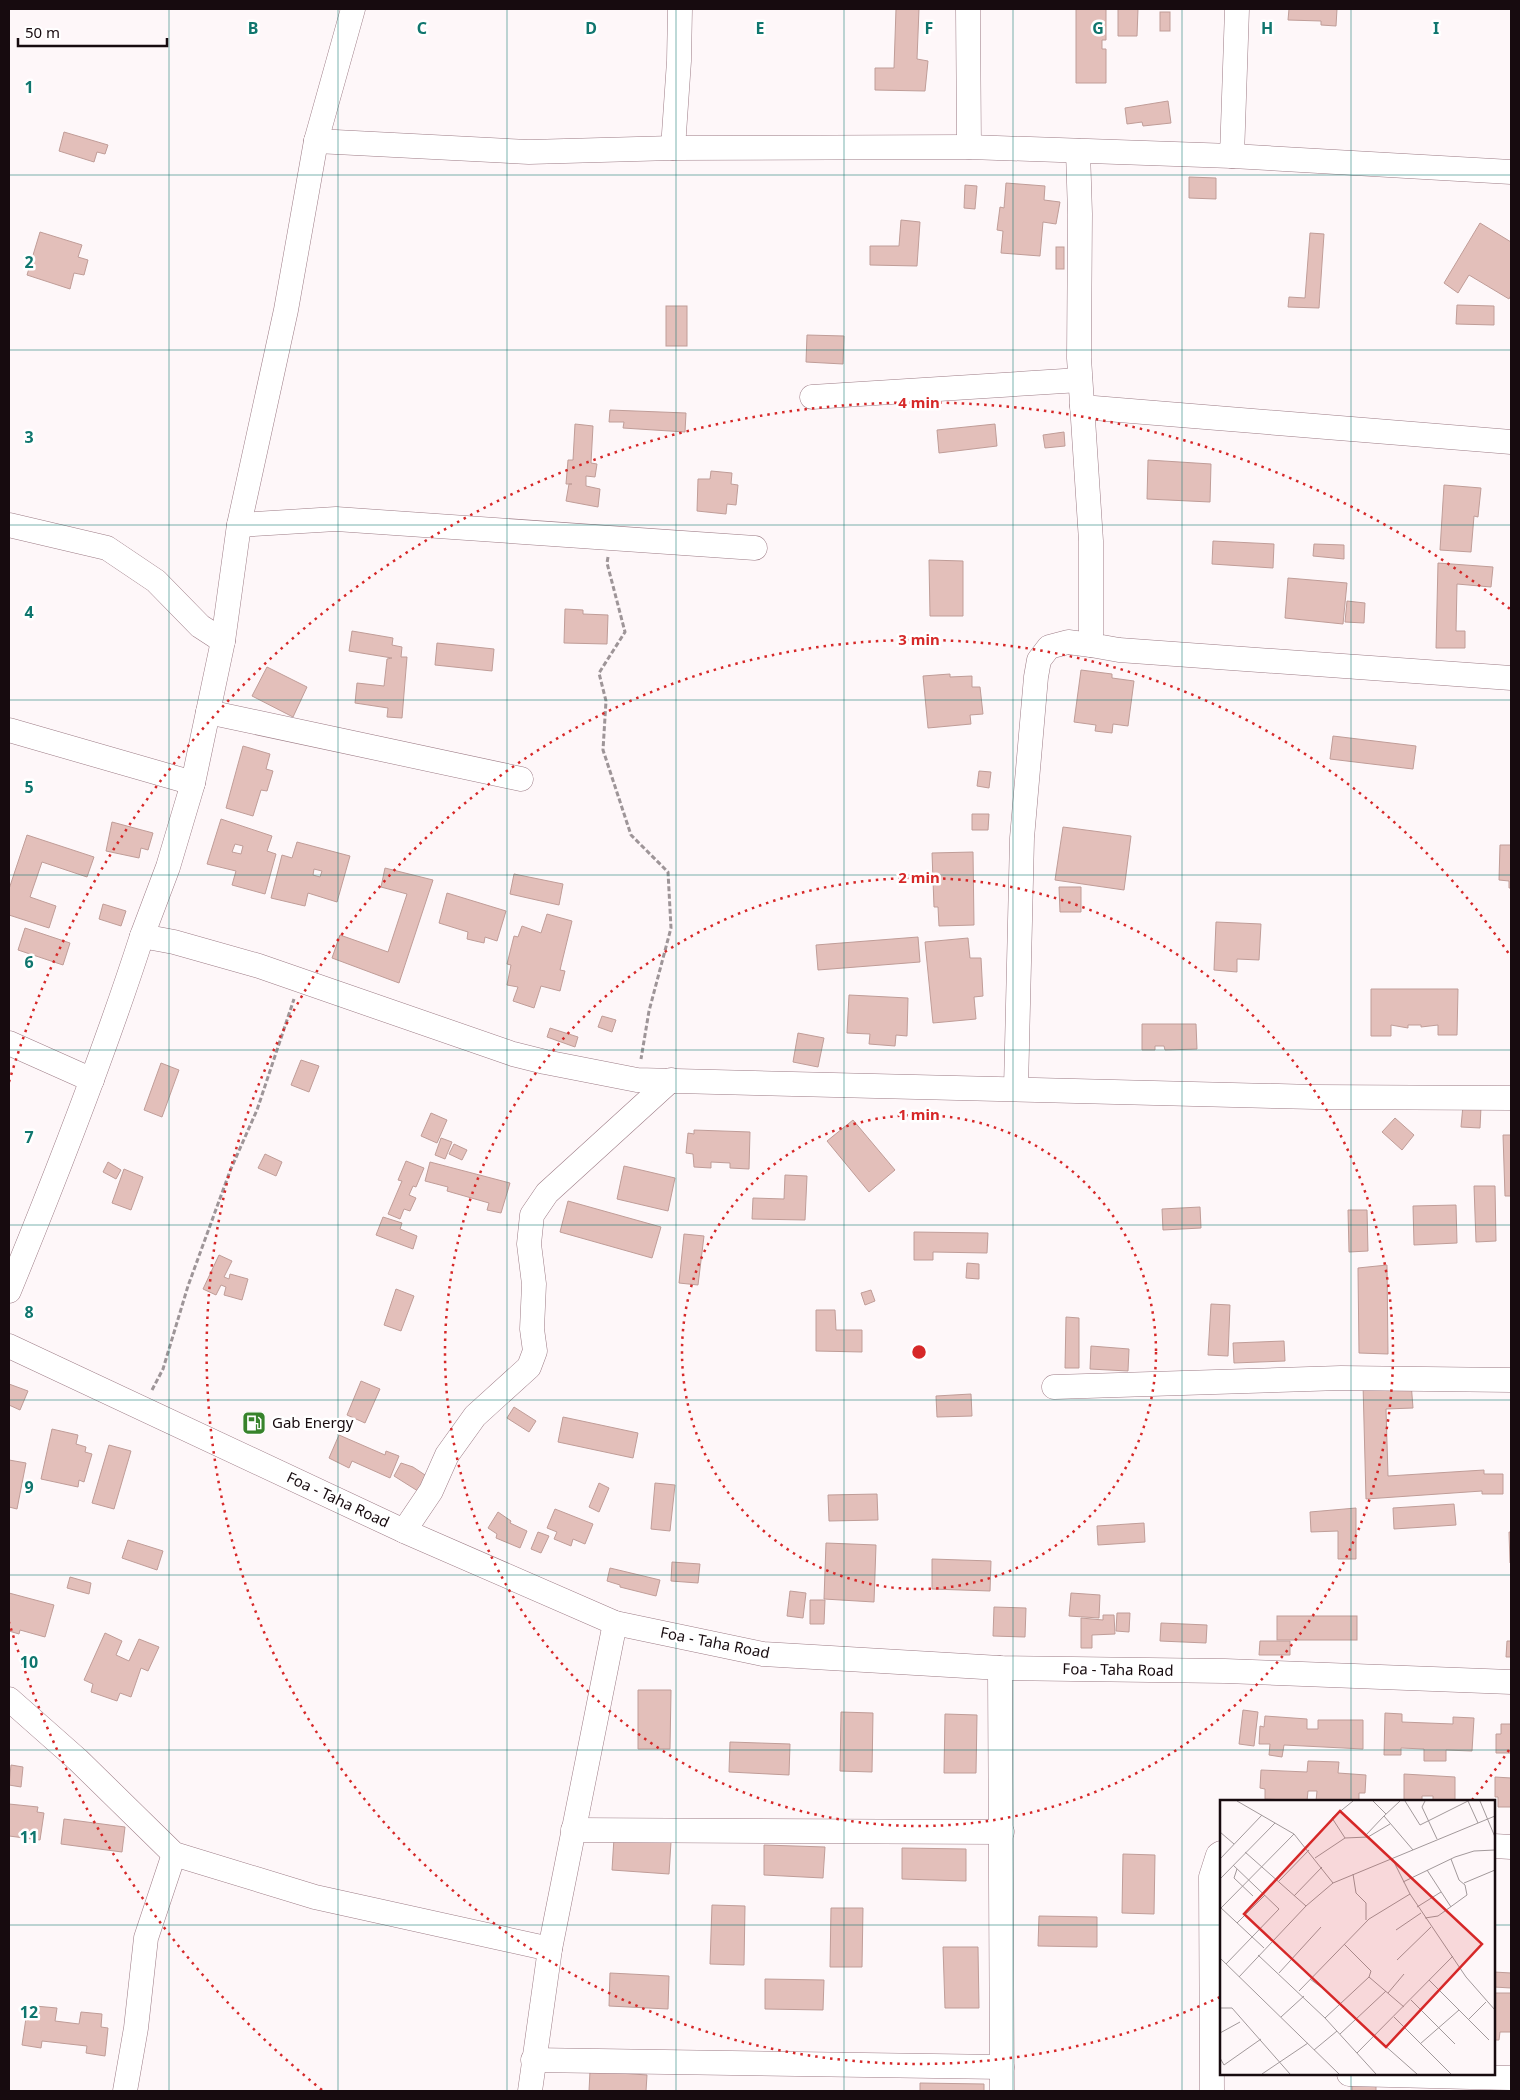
<svg xmlns="http://www.w3.org/2000/svg" width="1520" height="2100" font-family="'Noto Sans',sans-serif">
	<style>
		.building { fill: #e3bfba; stroke: #c09d98; fill-rule: evenodd }
		.lines { fill: none; stroke-linecap: round; stroke-linejoin: round }
		.minor-casing { stroke: #9d7c86; stroke-width: 25 }
		.path { stroke: #9e9598; stroke-width: 3; stroke-dasharray: 5 2.5; stroke-linecap: butt }
		.minor { stroke: #fff; stroke-width: 24 }
		.grid { fill: none; stroke: #0f766e; stroke-width: 1; stroke-opacity: 0.55 }
		.ring { fill: none; stroke: #d62828; stroke-width: 2.5; stroke-dasharray: 2.5 5 }
		.labels { text-anchor: middle; stroke-width: 5; stroke-linejoin: round; paint-order: stroke }
		.poi-label { font-size: 15px; fill: #170b0f; stroke: #fff; text-anchor: start }
		.street-label { font-size: 15px; fill: #170b0f; stroke: #fff }
		.inset-road { fill: none; stroke: #a2999b; stroke-width: 1 }
		.view { fill: #d62828; fill-opacity: 0.15; stroke: #d62828; stroke-width: 2.5 }
		.inset-edge { fill: none; stroke: #170b0f; stroke-width: 2.5 }
		.grid-label { font-size: 16px; text-anchor: middle; font-weight: bold; fill: #0f766e; stroke: #fff; stroke-width: 5; stroke-linejoin: round; paint-order: stroke }
		.centre { fill: #d62828; stroke: #fff; stroke-width: 2.5 }
		.ring-label { font-size: 15px; text-anchor: middle; font-weight: bold; fill: #d62828; stroke: #fff; stroke-width: 5; stroke-linejoin: round; paint-order: stroke }
	</style>
	<rect width="100%" height="100%" fill="#fef7f9"/>
	<g class="building">
		<path d="M896,9h23l-2,50 11,2 -3,30 -50,-1v-22h19z"/>
		<path d="M1076,9h30v31h-4v9h4v34h-30z"/>
		<path d="M1118,9h20l-1,27h-19z"/>
		<path d="M1289,9h48l-1,17 -15,-1v-4l-33,-1z"/>
		<rect x="1160" y="12" width="10" height="19"/>
		<path d="M1168,101l3,22 -28,3 -1,-4 -15,2 -2,-16z"/>
		<path d="M64,132l44,13 -3,9 -8,-2 -3,10 -35,-11z"/>
		<path d="M1189,177l27,1v21l-27,-1z"/>
		<path d="M1006,183l39,3 -1,14 16,2 -4,22 -13,-2 -3,34 -39,-3 2,-22 -6,-1 3,-23 4,1z"/>
		<path d="M965,185l12,1 -2,23 -11,-1z"/>
		<path d="M901,220l19,2 -3,44 -47,-1v-19h29z"/>
		<path d="M1480,223l31,19v53l-2,4 -40,-24 -11,18 -14,-10z"/>
		<path d="M40,232l42,13 -4,12 10,3 -4,15 -10,-2 -4,16 -43,-14z"/>
		<path d="M1310,233l14,1 -5,74 -31,-1 1,-10 16,1z"/>
		<rect x="1056" y="247" width="8" height="22"/>
		<path d="M1457,305l37,1v19l-38,-1z"/>
		<rect x="666" y="306" width="21" height="40"/>
		<path d="M807,335l37,1 -1,28 -37,-2z"/>
		<path d="M610,410l76,3 -1,19 -62,-4 1,-6h-15z"/>
		<path d="M575,424l18,2 -2,37 6,1 -2,13 -9,-1v10l14,3 -2,18 -32,-6 3,-17h3h-6l2,-24h5z"/>
		<path d="M995,424l2,22 -58,7 -2,-23z"/>
		<path d="M1064,432l1,14 -20,2 -2,-13z"/>
		<path d="M1148,460l63,4 -1,38 -63,-3z"/>
		<path d="M711,471l21,2 -1,11 7,1 -2,20 -9,-1 -1,10 -29,-3 1,-32h12z"/>
		<path d="M1444,485l37,3 -3,29 -4,-1 -3,36 -31,-2z"/>
		<path d="M1213,541l61,3 -1,24 -61,-4z"/>
		<path d="M1314,544l30,1v14l-31,-3z"/>
		<path d="M929,560l34,1v55h-33z"/>
		<path d="M1438,563l55,4 -2,20 -34,-3 -1,47h9v17h-29z"/>
		<path d="M1288,578l59,5 -4,41 -58,-6z"/>
		<path d="M1347,601l18,2 -1,20 -19,-1z"/>
		<path d="M565,609l18,1v4l25,1 -1,29 -43,-1z"/>
		<path d="M352,631l41,7 -1,7 10,2 -1,10h6l-5,61 -15,-1 1,-9 -33,-5 2,-20 27,3 3,-27 5,-1 -43,-7z"/>
		<path d="M437,643l57,6 -2,22 -57,-6z"/>
		<path d="M267,667l40,20 -14,30 -41,-21z"/>
		<path d="M1081,670l31,4v4l22,3 -6,45 -15,-2 -1,9 -17,-2 1,-6 -22,-3z"/>
		<path d="M950,674v3l22,-1v11h8l3,27 -13,1 1,9 -43,4 -5,-52z"/>
		<path d="M1333,736l83,10 -3,23 -83,-10z"/>
		<path d="M243,746l27,8 -4,15 7,2 -6,20 -6,-1 -8,26 -27,-8z"/>
		<path d="M979,771l12,1 -2,16 -12,-2z"/>
		<path d="M972,814h17l-1,16h-16z"/>
		<path d="M221,819l51,17 -5,15 9,3 -11,40 -33,-9 4,-14 -29,-7zM235,844l8,2 -2,8 -9,-2z"/>
		<path d="M112,822l41,11 -5,17 -7,-2 -2,10 -33,-7z"/>
		<path d="M1063,827l68,9 -7,54 -69,-10z"/>
		<path d="M27,835l67,22 -7,20 -45,-15 -12,35 26,9 -7,22 -40,-13v-26z"/>
		<path d="M297,842l53,14 -13,46 -29,-9 -3,13 -34,-8 11,-43 10,3zM314,869l8,2 -2,6 -7,-2z"/>
		<path d="M1500,845h11v43h-2v-7l-10,-1z"/>
		<path d="M973,852l1,73 -35,1 -1,-19h-4l-2,-54z"/>
		<path d="M385,868l48,12 -34,103 -67,-25 8,-23 48,17 19,-58 -26,-7z"/>
		<path d="M514,874l49,10 -4,21 -49,-11z"/>
		<path d="M1059,887h22v25h-21z"/>
		<path d="M447,893l59,18 -9,30 -12,-4 -1,6 -17,-4 1,-7 -29,-9z"/>
		<path d="M103,904l23,7 -5,15 -22,-7z"/>
		<path d="M547,914l25,7 -12,49 5,1 -5,20 -19,-5 -7,22 -21,-7 5,-14 -11,-2 4,-20 -4,-1 7,-28 4,1 4,-11 19,7z"/>
		<path d="M1216,922l45,2 -2,36 -22,-1v13l-23,-2z"/>
		<path d="M25,928l45,15 -7,22 -45,-15z"/>
		<path d="M918,937l2,25 -102,8 -2,-25z"/>
		<path d="M968,938l2,20h11l2,38 -9,1 2,22 -43,4 -8,-81z"/>
		<path d="M1371,989h87l-1,46h-19v-10l-17,2v-2h-13v3l-17,-3v11h-20z"/>
		<path d="M849,995l59,3 -1,38 -11,-1 -1,11 -26,-2 1,-10 -23,-1z"/>
		<path d="M602,1016l14,4 -4,12 -14,-5z"/>
		<path d="M1142,1024h54l1,25 -32,1 -1,-4h-9v4h-13z"/>
		<path d="M550,1028l28,9 -3,10 -28,-10z"/>
		<path d="M798,1033l26,5 -6,29 -25,-5z"/>
		<path d="M301,1060l18,6 -10,26 -18,-7z"/>
		<path d="M161,1063l18,7 -17,47 -18,-7z"/>
		<path d="M1463,1105l18,2 -1,21 -19,-1z"/>
		<path d="M431,1113l16,7 -10,23 -16,-7z"/>
		<path d="M1395,1118l19,17 -12,15 -20,-18z"/>
		<path d="M853,1120l42,50 -26,22 -42,-51z"/>
		<path d="M694,1130l56,2 -1,37 -19,-1v-5l-19,-1v6l-17,-1 -1,-13 -7,-1 2,-20 6,1z"/>
		<path d="M1503,1135h8v61h-6z"/>
		<path d="M441,1138l11,4 -7,17 -10,-4z"/>
		<path d="M454,1144l13,6 -5,10 -13,-6z"/>
		<path d="M265,1154l17,8 -6,14 -18,-8z"/>
		<path d="M406,1161l18,7 -8,19 -3,-1 -4,9 7,3 -6,13 -6,-2 -4,10 -12,-5 14,-33 -4,-1z"/>
		<path d="M108,1162l13,8 -5,9 -13,-7z"/>
		<path d="M430,1162l80,21 -9,30 -14,-3 2,-7 -42,-12 1,-4 -23,-6z"/>
		<path d="M624,1166l51,12 -7,33 -51,-12z"/>
		<path d="M124,1169l19,8 -12,33 -19,-7z"/>
		<path d="M785,1175l22,1 -2,44 -53,-1 1,-21 31,1z"/>
		<path d="M1474,1186h21l1,55 -20,1z"/>
		<path d="M568,1201l93,26 -9,31 -92,-26z"/>
		<path d="M1456,1205l1,38 -43,2 -1,-39z"/>
		<path d="M1200,1207l1,21 -38,2 -1,-21z"/>
		<path d="M1348,1210h19l1,41 -19,1z"/>
		<path d="M383,1217l19,6 -2,6 17,7 -4,13 -37,-14z"/>
		<path d="M914,1232l74,1 -1,20 -54,-1v8h-19z"/>
		<path d="M684,1234l20,2 -6,49 -19,-2z"/>
		<path d="M219,1255l13,6 -8,16 5,2 1,-5 18,5 -6,21 -18,-5 2,-8 -5,-2 -5,10 -13,-6z"/>
		<path d="M967,1263l12,1v15l-13,-1z"/>
		<path d="M1387,1265l1,89 -29,-1 -1,-85z"/>
		<path d="M396,1289l18,7 -13,35 -17,-6z"/>
		<path d="M871,1290l4,11 -10,4 -4,-12z"/>
		<path d="M1211,1304l19,1 -2,51 -20,-1z"/>
		<path d="M816,1310h19l1,20h26v22l-46,-1z"/>
		<path d="M1066,1317l13,1v50h-14z"/>
		<path d="M1284,1341l1,20 -51,2 -1,-20z"/>
		<path d="M1091,1346l38,3 -1,22 -38,-2z"/>
		<path d="M361,1381l19,8 -15,34 -18,-8z"/>
		<path d="M1411,1382l2,26 -27,1 2,67 96,-6v4h19v20h-21v-3l-116,8 -3,-115z"/>
		<path d="M9,1384l19,7 -8,19 -11,-5z"/>
		<path d="M971,1394l1,22 -35,1 -1,-21z"/>
		<path d="M514,1407l22,14 -7,11 -22,-14z"/>
		<path d="M563,1417l75,16 -5,25 -75,-16z"/>
		<path d="M52,1429l26,6 -2,9 10,3 -1,5 7,2 -8,28 -5,-2 -1,7 -37,-8z"/>
		<path d="M339,1435l46,20 1,-4 13,5 -9,22 -38,-17 -3,7 -20,-10z"/>
		<path d="M109,1445l22,6 -17,58 -22,-6z"/>
		<path d="M9,1460l17,3 -9,46 -8,-2z"/>
		<path d="M401,1463l12,4 18,12 -10,14 -27,-17z"/>
		<path d="M599,1483l10,5 -10,24 -10,-5z"/>
		<path d="M655,1483l20,2 -5,46 -19,-2z"/>
		<path d="M877,1494l1,26 -49,1 -1,-26z"/>
		<path d="M1454,1504l2,21 -62,4 -1,-21z"/>
		<path d="M1356,1508v51h-18v-28l-27,1 -1,-20z"/>
		<path d="M555,1509l38,15 -8,20 -12,-5 -2,7 -17,-7 3,-7 -10,-4z"/>
		<path d="M498,1512l13,9 -1,2 17,8 -7,17 -24,-10 1,-4 -9,-6z"/>
		<path d="M1144,1523l1,19 -47,3 -1,-19z"/>
		<path d="M538,1532l11,4 -8,17 -10,-4z"/>
		<path d="M1509,1532h2v31h-1z"/>
		<path d="M128,1540l35,11 -6,19 -35,-12z"/>
		<path d="M826,1543l50,2 -2,57 -50,-3z"/>
		<path d="M932,1559l59,2 -1,30 -58,-2z"/>
		<path d="M672,1562l28,2 -2,19 -27,-2z"/>
		<path d="M610,1568l50,12 -4,16 -36,-9v-2l-13,-4z"/>
		<path d="M70,1577l21,6 -2,11 -22,-6z"/>
		<path d="M790,1591l16,2 -3,25 -16,-2z"/>
		<path d="M9,1593l45,12 -9,32 -25,-7 -1,4 -10,-3z"/>
		<path d="M1071,1593l29,2 -1,23 -30,-2z"/>
		<path d="M810,1600h15l-1,24h-14z"/>
		<path d="M994,1607l32,1 -1,29 -32,-1z"/>
		<path d="M1117,1613h13l-1,19 -13,-1z"/>
		<path d="M1103,1615h11l1,19 -23,1v13h-11v-30l22,2z"/>
		<rect x="1277" y="1616" width="80" height="24"/>
		<path d="M1161,1623l46,2 -1,18 -46,-2z"/>
		<path d="M105,1633l17,8 -6,14 13,6 10,-22 20,8 -11,24 -7,-3 -10,29 -11,-4 -3,8 -26,-9 2,-8 -9,-4z"/>
		<path d="M1260,1641h30v14h-31z"/>
		<path d="M1507,1641h4v16h-5z"/>
		<path d="M638,1690h33l-1,59h-32z"/>
		<path d="M1243,1710l15,2 -4,34 -15,-2z"/>
		<path d="M841,1712l32,1 -1,59 -32,-1z"/>
		<path d="M1385,1713l17,1v8l51,2v-7l21,1 -2,33 -26,-1v11h-22v-12l-23,-1v7h-17z"/>
		<path d="M945,1714l32,1 -1,58h-32z"/>
		<path d="M1265,1716l42,3v10h11v-9h45v29l-79,-4 -2,12 -13,-2 1,-11h-11l1,-18 4,1z"/>
		<path d="M1501,1724h10v29h-15v-19h5z"/>
		<path d="M730,1742l60,2 -1,31 -60,-3z"/>
		<path d="M1308,1761l31,1 -1,11 28,2 -1,18h-6v8h-43l1,-10h-9l-1,10 -42,-2v-10l-5,-1 1,-18 46,2z"/>
		<path d="M11,1765l12,2 -2,20 -12,-2z"/>
		<path d="M1404,1774l51,3v24h-22v-5h-11v5h-18z"/>
		<path d="M1495,1777l16,1v29h-13v-10h-3z"/>
		<path d="M9,1804l29,3 -1,5 7,1 -4,27 -31,-4z"/>
		<path d="M64,1819l61,8 -3,25 -61,-8z"/>
		<path d="M614,1838l57,4 -2,32 -57,-4z"/>
		<path d="M764,1845l61,2 -2,31 -59,-3z"/>
		<path d="M902,1848l64,1v32l-64,-2z"/>
		<path d="M1123,1854l32,1 -1,59 -32,-1z"/>
		<path d="M712,1905l33,1 -1,59 -34,-1z"/>
		<path d="M831,1908h32l-1,59h-32z"/>
		<path d="M1039,1916l58,1v30l-59,-1z"/>
		<path d="M943,1947h35l1,61h-34z"/>
		<path d="M1494,1972l17,1v15l-17,-1z"/>
		<path d="M610,1973l59,3 -1,33 -59,-3z"/>
		<path d="M765,1979l59,1 -1,30 -58,-1z"/>
		<path d="M1494,1993h17v39h-11l-1,8h-5z"/>
		<path d="M35,2006l22,2 -2,13 24,3 2,-12 21,2 -1,13 7,1 -3,28 -19,-3 1,-7 -45,-5 -1,7 -19,-3 4,-27 7,1z"/>
		<path d="M590,2071l57,4 -1,16h-57z"/>
		<rect x="1352" y="2081" width="24" height="10"/>
		<path d="M920,2083l64,1v7h-64z"/>
	</g>
	<g class="lines">
		<g class="minor-casing">
			<g id="minor">
				<path d="M968,9l1,138"/>
				<path d="M316,141l213,11 144,-4 296,-1 263,9 279,16"/>
				<path d="M673,148l6,-87 1,-52"/>
				<path d="M1078,151l2,63 -1,144 12,183v104l28,5 392,28"/>
				<path d="M1232,156l5,-147"/>
				<path d="M812,397l268,-17"/>
				<path d="M1082,407l429,35"/>
				<path d="M9,525l98,23 49,33 44,45 23,15"/>
				<path d="M239,525l97,-6 419,29"/>
				<path d="M208,712l313,67"/>
				<path d="M9,730l184,53"/>
				<path d="M142,936l26,-69 25,-84 30,-142 16,-116 47,-215 30,-169 37,-132"/>
				<path d="M9,1043l83,37"/>
				<path d="M1016,1088l6,-250 14,-161 3,-17 10,-13 19,-5 23,3"/>
				<path d="M9,1291c48,-117 94,-234 133,-355l32,6 85,24 254,88 32,8 92,18 678,17 196,1"/>
				<path d="M9,1346l395,185 211,92 148,31 237,14 225,3 286,11"/>
				<path d="M1054,1387l287,-9 170,2"/>
				<path d="M404,1531l27,-40 16,-36 28,-39 54,-49 6,-16 -3,-22 2,-45 -5,-40 3,-29 15,-22 124,-113"/>
				<path d="M1000,1668l2,423"/>
				<path d="M9,1699l69,61 96,94 141,43 235,52"/>
				<path d="M573,1830l429,2"/>
				<path d="M1494,1846l17,1"/>
				<path d="M533,2060l469,7"/>
				<path d="M1349,2074l162,4"/>
				<path d="M125,2091l11,-63 10,-90 28,-84"/>
				<path d="M530,2091l20,-142 65,-326"/>
				<path d="M1212,2091l-1,-214 7,-22 3,-2"/>
			</g>
		</g>
		<g class="path">
			<path d="M608,557l-1,6 18,69 -26,41 7,28 -3,49 28,85 37,37 3,56 -22,83 -8,48"/>
			<path d="M152,1390l11,-21 25,-83 42,-115 27,-61 37,-111"/>
		</g>
		<use href="#minor" class="minor"/>
	</g>
	<path class="grid" d="M169,9v2082M338,9v2082M507,9v2082M676,9v2082M844,9v2082M1013,9v2082M1182,9v2082M1351,9v1792M9,175h1502M9,350h1502M9,525h1502M9,700h1502M9,875h1502M9,1050h1502M9,1225h1502M9,1400h1502M9,1575h1502M9,1750h1502M9,1925h1212M1494,1925h17M1351,2074v17"/>
	<g class="ring">
		<circle cx="919" cy="1352" r="237"/>
		<circle cx="919" cy="1352" r="474"/>
		<path d="M1509 1750A712 712 0 0 1 1472 1800M1220 1997A712 712 0 1 1 1509 954"/>
		<path d="M322 2090A949 949 0 0 1 9 1622M9 1082A949 949 0 0 1 1510 609"/>
	</g>
	<defs>
		<g id="fuel-square" transform="scale(1.25)"><rect x="-9" y="-9" width="18" height="18" rx="4" fill="#37832b" stroke="#fff"/><path d="M-5.5-6h7V0h2V4h1.3V-2.5L3-4.5l.8-.8L6-3V5H2.5V1h-1V6h-7ZM-4.2-4.7v3.2H.2V-4.7Z" fill="#fff"/></g>
	</defs>
	<g fill-rule="evenodd">
		<use href="#fuel-square" x="254" y="1423"/>
	</g>
	<g class="labels">
		<g class="poi-label">
			<text x="272" y="1428">Gab Energy</text>
		</g>
		<g class="street-label">
			<text transform="translate(338 1500) rotate(25)" y="5">Foa - Taha Road</text>
			<text transform="translate(715 1643) rotate(11)" y="5">Foa - Taha Road</text>
			<text transform="translate(1118 1670) rotate(1)" y="5">Foa - Taha Road</text>
		</g>
	</g>
	<g transform="translate(1220 1800)">
		<rect width="275" height="275" fill="#fef7f9"/>
		<path class="inset-road" d="M17,1l57,33 39,49M153,1l13,13M180,1l-16,15 29,34M185,1l15,24 48,-24M205,1l-3,6 15,32M248,1l10,22M260,1l15,36M0,32l14,12M145,36l19,-20M125,38l-13,-20 21,-17M25,52l61,54M95,58l30,-20 23,-1 22,-13M0,59l42,-44M17,69l-3,9 19,18M207,70l24,37M133,74l3,19 10,10v17M0,79l55,-56M59,81l30,-31M183,82l52,-25 19,-6 21,-1M244,83l31,-13M190,94l56,83 29,33M74,96l28,-29M0,107l44,41M197,107l24,-15M1,108l73,-74M205,118l13,-2 29,-21 -2,-10 -6,-5 -8,-21M17,123l28,-28M176,130l25,-17M124,144l27,27 -2,6M38,155l67,63 51,56M0,158l119,116M177,160l34,-33M6,164l53,-55 -46,-44M59,173l42,-46M19,177l67,-71 27,-23 162,-67M90,179l15,11M209,180l60,60M79,191l70,-72 41,-25 -18,-36M168,193l16,-19M191,200l44,44M0,208h12l58,66M61,217l23,-21M174,217l57,57M105,218l44,-41 35,30M249,219l17,-17M0,233l20,-11M120,234l46,-43M154,236l43,38M200,244l39,-34M94,250l23,-19M137,253l96,-97M0,258l4,7 37,-26M42,274l46,-31"/>
		<path class="view" d="M120,11l142,133 -96,103 -142,-133z"/>
		<rect width="275" height="275" class="inset-edge"/>
	</g>
	<g class="grid-label">
		<text x="253" y="34">B</text>
		<text x="422" y="34">C</text>
		<text x="591" y="34">D</text>
		<text x="760" y="34">E</text>
		<text x="929" y="34">F</text>
		<text x="1098" y="34">G</text>
		<text x="1267" y="34">H</text>
		<text x="1436" y="34">I</text>
		<text x="29" y="93">1</text>
		<text x="29" y="268">2</text>
		<text x="29" y="443">3</text>
		<text x="29" y="618">4</text>
		<text x="29" y="793">5</text>
		<text x="29" y="968">6</text>
		<text x="29" y="1143">7</text>
		<text x="29" y="1318">8</text>
		<text x="29" y="1493">9</text>
		<text x="29" y="1668">10</text>
		<text x="29" y="1843">11</text>
		<text x="29" y="2018">12</text>
	</g>
	<circle cx="919" cy="1352" r="8" class="centre"/>
	<g class="ring-label">
		<text x="919" y="408">4 min</text>
		<text x="919" y="645">3 min</text>
		<text x="919" y="883">2 min</text>
		<text x="919" y="1120">1 min</text>
	</g>
	<rect width="1520" height="2100" fill="none" stroke="#170b0f" stroke-width="20"/>
	<path d="M18 38v8h149v-8" fill="none" stroke="#170b0f" stroke-width="2.5"/>
	<text x="25" y="38" font-size="15" fill="#170b0f" stroke="#ffffff" stroke-width="4" paint-order="stroke">50 m</text>
</svg>
